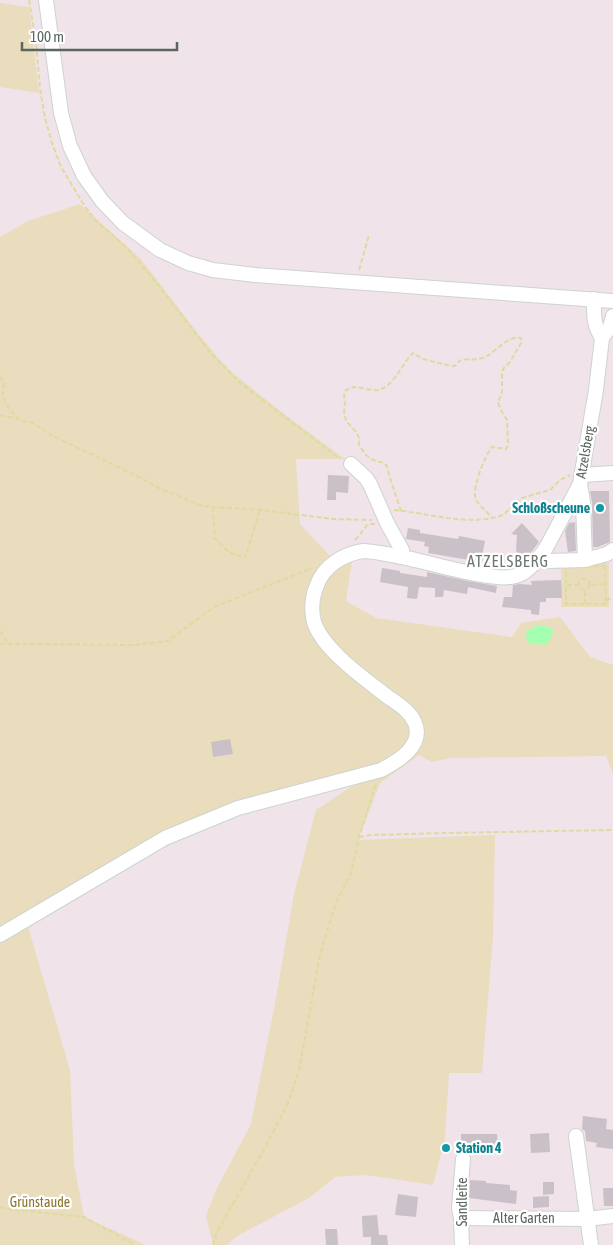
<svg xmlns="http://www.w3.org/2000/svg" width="613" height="1245" font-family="'Asap Condensed',sans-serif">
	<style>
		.green { fill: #eaddbd }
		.water { fill: #a4ffb1 }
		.building { fill: #cac0c7 }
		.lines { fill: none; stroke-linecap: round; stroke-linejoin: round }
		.minor-casing { stroke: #ccd4cf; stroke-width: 16 }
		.path { stroke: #dddb9f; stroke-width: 2; stroke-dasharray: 5 2.5; stroke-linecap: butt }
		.minor { stroke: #fff; stroke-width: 14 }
		.culture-dot { fill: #0f9aa8; stroke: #fff; stroke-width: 2 }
		.labels { text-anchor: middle; stroke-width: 4.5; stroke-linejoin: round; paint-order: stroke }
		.street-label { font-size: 14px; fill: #5b665e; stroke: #fff }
		.culture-label { font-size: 14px; font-weight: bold; fill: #0d838f; stroke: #fff; text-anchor: end }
		.park-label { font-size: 14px; fill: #8b742e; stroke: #fff }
		.quarter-label { font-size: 16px; letter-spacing: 1px; fill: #6c786f; stroke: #fff }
	</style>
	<rect width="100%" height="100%" fill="#f0e3ea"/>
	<g class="green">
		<path d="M0,3l29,4 10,86 -39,-6z"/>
		<path d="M80,204l61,55 59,77 20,24 14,14 54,43 57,42h-49l4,65 30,32 24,-8 -8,53 30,17 136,19 9,-14 39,-6 30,40 23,8v109l-7,-18 -155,2 -19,4 -13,-7 -39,28 -22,57 137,-5 -2,101 -11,137h-33l-4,65 -12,47 -67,-10 -31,2 -26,21 -70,37 -12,10h-14l-7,-29 10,-26 35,-66 23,-115 20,-115 22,-84 41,-27 -119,25 -73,30 -138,85 43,147 4,94 10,53 62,28h-146v-1008l28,-16z"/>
		<rect x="561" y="563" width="48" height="44"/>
	</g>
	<path class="water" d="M536,626h9l9,3 -3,9 -6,7 -17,-2 -3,-9 6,-6z"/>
	<g class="building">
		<path d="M328,475l21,1 -1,17 -12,-1v8h-9z"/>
		<path d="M590,491h19l1,51 -12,5h-5l-1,-45z"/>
		<path d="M575,522l1,29 -8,1 -3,-21 4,-8z"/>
		<path d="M522,523l17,19 -14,18 -9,-9 1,-16 -6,-1z"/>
		<path d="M408,528l12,2v3l38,6 1,-3 26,5 -3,15 -12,-2 -1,6 -41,-7 1,-6 -5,-1 1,-4 -19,-3z"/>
		<path d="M382,568l18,3v2l27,4v-5l41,9 29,5 -1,7 -28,-6 -1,7 -23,-4 -1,7h-8v-9l-16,-1 -2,12 -10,-1 1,-11 -28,-5z"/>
		<path d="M561,580l1,18h-16v4h-6l-1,13 -8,-1v-4l-29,-3 2,-10h8l1,-12 7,-1 12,1 -1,-4z"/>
		<path d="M230,739l3,15 -20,3 -2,-15z"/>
		<path d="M583,1116l24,3 -1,10 7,1v19l-17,-2 1,-4 -11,-2 -1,-10 -3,-2z"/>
		<path d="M549,1133l1,19 -19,1 -1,-19z"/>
		<path d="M461,1134h36l1,14h-23v-3h-14z"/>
		<path d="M470,1180l16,1v2l24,2v5l7,1 -1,13 -47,-6z"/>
		<path d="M543,1182h11v12l-11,1z"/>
		<path d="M603,1188h10v18h-9z"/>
		<path d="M398,1194l20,3 -2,20 -21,-2z"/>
		<path d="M549,1196v11l-16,1v-11z"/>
		<path d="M377,1215l2,20h8l1,10h-17v-8h-8l-1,-21z"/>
		<path d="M325,1229h12l1,16h-12z"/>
	</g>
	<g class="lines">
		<g class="minor-casing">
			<g id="minor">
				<path d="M46,0l15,113 9,33 14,30 18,25 21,22 37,27 28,13 25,7 42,5 358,26"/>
				<path d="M594,299c0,17 -1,25 8,39"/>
				<path d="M351,464l15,14 4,6 17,39 15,27 -1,7"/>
				<path d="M582,475l31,-2"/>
				<path d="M580,484l3,18 2,58"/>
				<path d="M540,556l7,5 38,-1 22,-6 6,-4"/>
				<path d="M0,935l165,-97 73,-30 143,-38c17,-9 43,-24 34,-47 -5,-12 -17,-19 -27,-26 -23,-18 -65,-47 -74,-75 -3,-12 -2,-25 3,-37 7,-19 26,-31 46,-34 7,0 16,2 23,3 32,5 64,16 96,21 13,2 29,5 41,-2 8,-5 18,-17 23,-25l34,-64 16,-94 6,-52 8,-11 3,-11"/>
				<path d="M576,1136l15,109"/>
				<path d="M461,1218l126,1 26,-3"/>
				<path d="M462,1245l-1,-27 -2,-10 4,-49"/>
			</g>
		</g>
		<g class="path">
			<path d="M29,0l7,42 4,47 5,29 7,25 9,24 21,35 13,18 30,26 30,35 55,71 29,30 101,77"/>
			<path d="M359,270l10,-35"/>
			<path d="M0,377l4,5 -1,12 2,9 12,15 5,3 9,1 24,15 82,39 22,12 41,17 13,2 47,3 74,9 38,1"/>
			<path d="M0,416l17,2"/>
			<path d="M213,507l2,32 14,13 16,6 15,-48"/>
			<path d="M394,510c33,3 77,17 109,5l19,-17 28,-8 10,-10 10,-5"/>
			<path d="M401,511l-12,-36 -2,-9 -3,-3 -11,-3 -7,-5 -7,-10v-7l-2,-5 -10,-11 -3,-7 1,-14 -1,-7 2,-4c3,-1 5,-2 8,-3 8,0 16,4 24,3 16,-3 24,-27 35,-37l10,6 28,7h4c6,-10 12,-5 21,-7 4,0 8,-1 11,-3 10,-6 22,-21 34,-18l1,3 -12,21 -7,7 -1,6v17l-4,11 5,11 4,6 1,26 -2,3 -14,-2c-7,8 -21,43 -16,53 4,6 11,12 16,18"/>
			<path d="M355,540l3,-3 10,-13h7"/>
			<path d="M605,566l1,38h-40v-37z"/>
			<circle cx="584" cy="584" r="5.5"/>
			<path d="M567,585h12"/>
			<path d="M591,585l15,-1"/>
			<path d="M606,601l3,-2h4"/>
			<path d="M585,604v-14"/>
			<path d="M0,631l6,9 7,5"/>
			<path d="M0,644l135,1 33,-4 46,-34 98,-39"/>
			<path d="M359,837l12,-2 74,-2 168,-3"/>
			<path d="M0,1208l84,9 51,28"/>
			<path d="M213,1245l4,-13 51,-90 20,-39 11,-32 21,-116 15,-50 16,-32 8,-36 17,-53"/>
		</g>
		<use href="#minor" class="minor"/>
	</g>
	<g class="culture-dot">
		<circle cx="600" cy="508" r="5"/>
		<circle cx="446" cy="1148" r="5"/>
	</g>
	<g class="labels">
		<g class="street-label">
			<text transform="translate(585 452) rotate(-80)" y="5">Atzelsberg</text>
			<text transform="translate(462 1202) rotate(-90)" y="5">Sandleite</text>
			<text x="524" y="1223">Alter Garten</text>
		</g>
		<g class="culture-label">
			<text x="590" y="513">Schloßscheune</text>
			<text x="456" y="1153" text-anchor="start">Station 4</text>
		</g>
		<g class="park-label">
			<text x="40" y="1207">Grünstaude</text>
		</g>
		<g class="quarter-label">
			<text x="508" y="567">ATZELSBERG</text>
		</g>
	</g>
	<path d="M22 42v8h155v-8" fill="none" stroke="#5b665e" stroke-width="2.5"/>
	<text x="30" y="42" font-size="15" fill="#5b665e" stroke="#ffffff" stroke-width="4" paint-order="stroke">100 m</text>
</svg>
